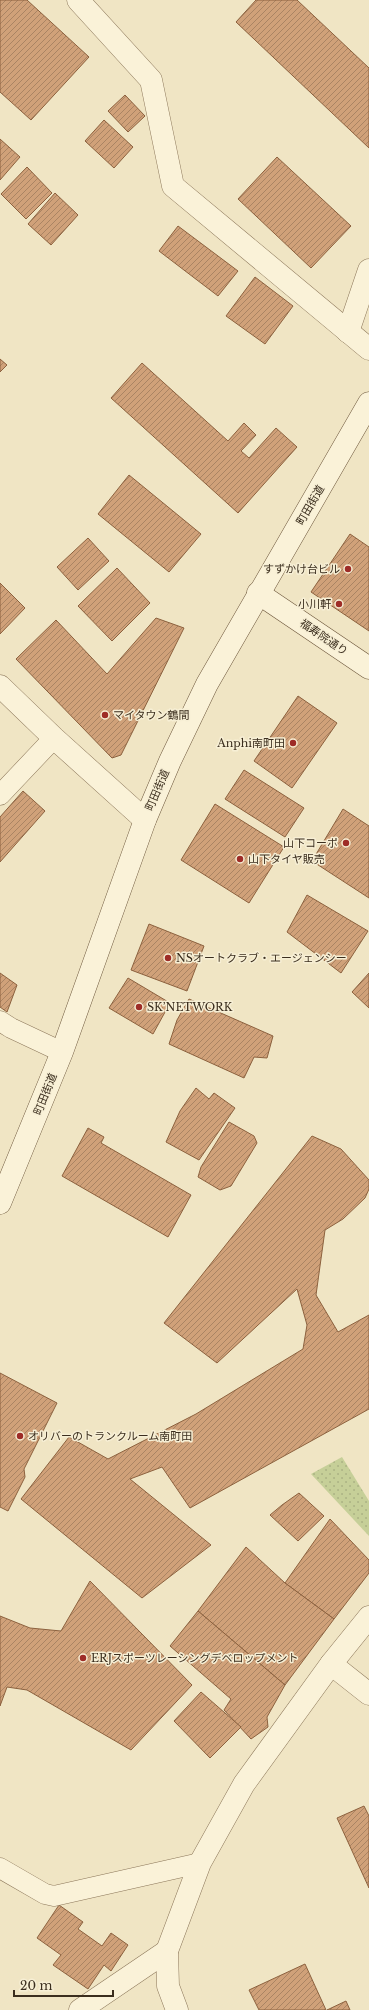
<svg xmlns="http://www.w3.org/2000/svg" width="369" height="2010" font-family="'Libre Baskerville','Noto Sans JP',serif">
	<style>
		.grass { fill: url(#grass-dots) }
		.building { fill: url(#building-hatch); stroke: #8c613e }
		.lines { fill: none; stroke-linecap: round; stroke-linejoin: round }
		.lane-casing { stroke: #8c775a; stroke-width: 21 }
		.street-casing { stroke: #8c775a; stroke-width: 23 }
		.secondary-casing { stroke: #6e583d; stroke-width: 23 }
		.lane { stroke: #faf2d8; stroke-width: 20 }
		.street { stroke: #faf2d8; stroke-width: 22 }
		.secondary { stroke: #faf2d8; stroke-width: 22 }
		.poi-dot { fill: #9e2c27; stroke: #f7efd5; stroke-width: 1.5 }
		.labels { text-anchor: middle; stroke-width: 3; stroke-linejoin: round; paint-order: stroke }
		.street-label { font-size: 11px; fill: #3b2e1e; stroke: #f7efd5 }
		.poi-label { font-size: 11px; fill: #3b2e1e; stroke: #f7efd5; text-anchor: start }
	</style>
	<defs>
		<pattern id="grass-dots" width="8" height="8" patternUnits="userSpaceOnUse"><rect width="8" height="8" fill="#c6cf98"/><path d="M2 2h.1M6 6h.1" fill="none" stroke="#abb283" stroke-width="1.8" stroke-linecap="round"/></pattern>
		<pattern id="building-hatch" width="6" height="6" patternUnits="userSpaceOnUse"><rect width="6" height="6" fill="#d0a179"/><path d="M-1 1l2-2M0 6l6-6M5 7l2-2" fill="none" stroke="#aa8463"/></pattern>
	</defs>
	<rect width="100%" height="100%" fill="#f0e5c4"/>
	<path class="grass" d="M342,1457l27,44v35l-58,-62z"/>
	<g class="building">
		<path d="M0,0h27l62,57 -58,63 -31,-28z"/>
		<path d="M256,0h41l72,68v80l-133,-126z"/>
		<path d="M125,95l20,21 -17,16 -20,-21z"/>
		<path d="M104,120l29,27 -19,21 -29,-27z"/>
		<path d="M0,139l20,18 -20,23z"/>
		<path d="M277,157l74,69 -40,42 -73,-69z"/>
		<path d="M27,167l25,26 -26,26 -25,-25z"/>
		<path d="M55,193l23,22 -27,30 -23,-21z"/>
		<path d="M178,226l60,45 -20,25 -59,-45z"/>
		<path d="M255,277l38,29 -28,38 -39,-28z"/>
		<path d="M0,359l7,6 -7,7z"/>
		<path d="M142,363l86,78 16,-18 12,12 -15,16 8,7 27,-30 21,19 -59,66 -127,-115z"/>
		<path d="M129,475l72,59 -32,38 -71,-58z"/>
		<path d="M350,534l19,13v84l-58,-39z"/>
		<path d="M88,538l21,23 -31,29 -21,-23z"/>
		<path d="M117,568l33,35 -38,38 -34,-35z"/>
		<path d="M0,583l25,25 -25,26z"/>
		<path d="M156,618l28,10 -63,127 -9,3 -96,-99 40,-39 51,54z"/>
		<path d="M298,696l39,27 -45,65 -38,-27z"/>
		<path d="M244,770l60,38 -19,29 -60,-38z"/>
		<path d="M23,791l22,20 -45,51v-45z"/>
		<path d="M215,804l69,43 -35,56 -68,-43z"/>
		<path d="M343,809l26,17v72l-57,-37z"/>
		<path d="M307,895l61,36 -27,42 -54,-41z"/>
		<path d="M149,924l55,22 -17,45 -56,-21z"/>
		<path d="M0,973l17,12 -10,27 -7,-5z"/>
		<path d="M369,973v35l-17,-16z"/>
		<path d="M128,978l42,25 -17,31 -44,-26z"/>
		<path d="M189,999l84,37 -6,22 -13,-1 -10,21 -75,-34 8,-24z"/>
		<path d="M196,1088l13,11 5,-6 21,15 -36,52 -33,-18 14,-31z"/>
		<path d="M229,1122l25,14 3,7 -26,43 -11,4 -22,-13 3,-10z"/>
		<path d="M88,1128l16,9 -3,6 90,52 -23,42 -106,-61z"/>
		<path d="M312,1136l29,13 28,31v9l-4,9 -22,21 -18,11 -9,65 22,37 31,-17v94l-179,99 -28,-41 -32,12 81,66 -69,53 -121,-99 48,-62 39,22 88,-45 107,-65 4,-24 -10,-36 -80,74 -53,-40z"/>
		<path d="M0,1373l57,30 -33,66 1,8 -17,34 -8,-4z"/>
		<path d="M299,1493l25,23 -26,25 -28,-26 12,-10z"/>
		<path d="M330,1519l39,41v13l-35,46 -49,-36z"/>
		<path d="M246,1547l39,36 49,36 -49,66 -87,-74z"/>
		<path d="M90,1581l102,104 -61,65 -104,-60 -20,-3 -7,19v-90l30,12 31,3z"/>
		<path d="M198,1611l87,74 -18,32 1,10 -17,12 -27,-29 7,-11 -61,-53z"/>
		<path d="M201,1692l40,35 -31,31 -36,-37z"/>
		<path d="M364,1806l5,10v72l-32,-70z"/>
		<path d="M59,1905l24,17 -5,7 24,17 9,-13 17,12 -17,26 -7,-6 -16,24 -35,-24 8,-10 -24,-17z"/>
		<path d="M305,1964l21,46h-67l-10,-20z"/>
		<path d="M346,2001l4,9h-23z"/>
	</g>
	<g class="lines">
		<g class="lane-casing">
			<g id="lane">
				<path d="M0,795l54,-57"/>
				<path d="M0,1021l11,7 51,24"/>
				<path d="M0,1868l45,26 9,2 146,-33"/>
			</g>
		</g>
		<g class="street-casing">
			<g id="street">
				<path d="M78,0l73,80 22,106 196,163"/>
				<path d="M348,332l21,-62"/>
				<path d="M0,686l54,52 91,82"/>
				<path d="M331,1664l38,30"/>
				<path d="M80,2010l87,-59"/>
				<path d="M177,2010l-9,-24 -1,-35 33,-88 44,-79 87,-120 38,-47"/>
			</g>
		</g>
		<g class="secondary-casing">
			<g id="secondary">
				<path d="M258,593l111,75"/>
				<path d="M0,1203l62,-151 83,-232 25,-59 37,-77 162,-281"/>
			</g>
		</g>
		<use href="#lane" class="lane"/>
		<use href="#street" class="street"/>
		<use href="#secondary" class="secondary"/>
	</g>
	<g class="poi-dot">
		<circle cx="348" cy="569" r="4"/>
		<circle cx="339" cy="604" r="4"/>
		<circle cx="105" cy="715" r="4"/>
		<circle cx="293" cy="743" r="4"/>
		<circle cx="346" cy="843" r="4"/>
		<circle cx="240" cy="859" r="4"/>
		<circle cx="168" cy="958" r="4"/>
		<circle cx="139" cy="1007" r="4"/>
		<circle cx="20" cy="1436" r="4"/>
		<circle cx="83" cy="1658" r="4"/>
	</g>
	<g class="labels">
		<g class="street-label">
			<text transform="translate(310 505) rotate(-60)" y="4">町田街道</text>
			<text transform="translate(324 637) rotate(34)" y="4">福寿院通り</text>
			<text transform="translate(157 790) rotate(-67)" y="4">町田街道</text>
			<text transform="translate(45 1094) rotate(-68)" y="4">町田街道</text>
		</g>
		<g class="poi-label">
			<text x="340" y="573" text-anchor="end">すずかけ台ビル</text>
			<text x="331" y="608" text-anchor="end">小川軒</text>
			<text x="113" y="719">マイタウン鶴間</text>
			<text x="285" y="747" text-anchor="end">Anphi南町田</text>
			<text x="338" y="847" text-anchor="end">山下コーポ</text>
			<text x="248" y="863">山下タイヤ販売</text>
			<text x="176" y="962">NSオートクラブ・エージェンシー</text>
			<text x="147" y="1011">SK’NETWORK</text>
			<text x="28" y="1440">オリバーのトランクルーム南町田</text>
			<text x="91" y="1662">ERJスポーツレーシングデベロップメント</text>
		</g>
	</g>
	<path d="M14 1990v6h99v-6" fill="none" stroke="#3b2e1e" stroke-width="2"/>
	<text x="20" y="1990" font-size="12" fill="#3b2e1e" stroke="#f7efd5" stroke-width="3" paint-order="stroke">20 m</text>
</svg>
